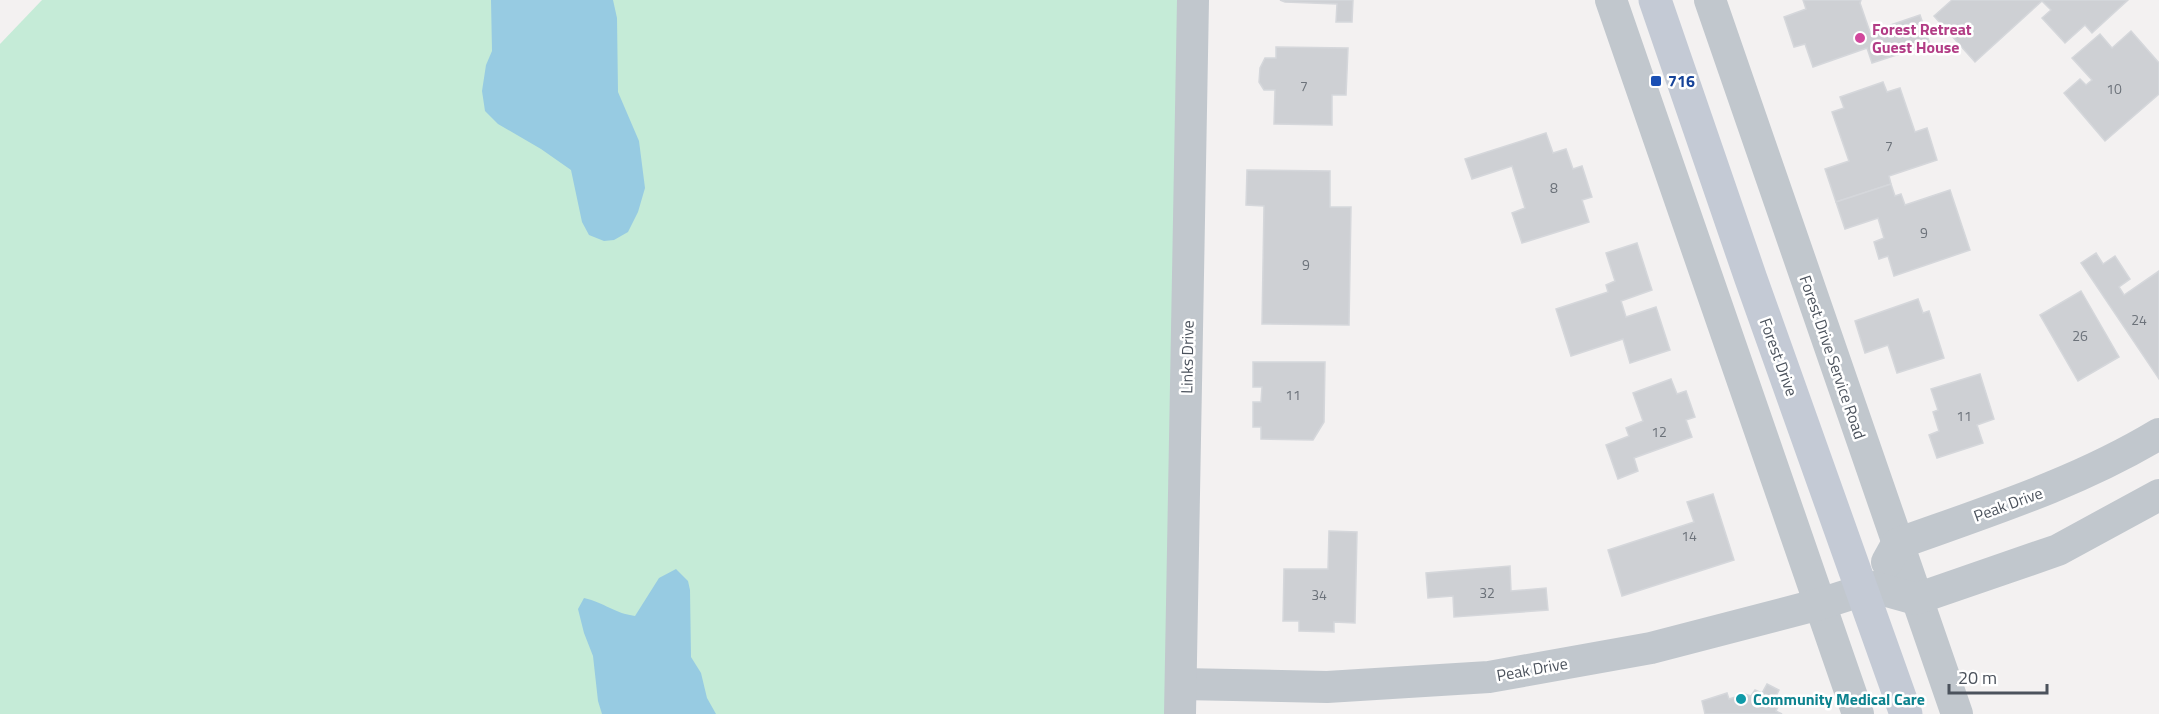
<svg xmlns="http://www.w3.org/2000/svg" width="2159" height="714" font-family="'Titillium Web',sans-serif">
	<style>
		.green { fill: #c5ebd7 }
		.water { fill: #97cbe2 }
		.building { fill: #ced0d4; stroke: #d5d7db; stroke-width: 1.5 }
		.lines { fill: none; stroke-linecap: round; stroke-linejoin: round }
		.street { stroke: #c1c7cd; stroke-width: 32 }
		.secondary { stroke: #c4cad5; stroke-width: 33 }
		.hotel-dot { fill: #d1479c; stroke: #fff; stroke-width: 2 }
		.transit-dot { fill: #1a4fb4; stroke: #fff; stroke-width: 2 }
		.culture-dot { fill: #0f9aa8; stroke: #fff; stroke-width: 2 }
		.labels { text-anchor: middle; stroke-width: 5; stroke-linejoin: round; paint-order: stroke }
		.number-label { font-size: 14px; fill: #6c727a }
		.hotel-label { font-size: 16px; font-weight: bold; fill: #b23c85; stroke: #fff; text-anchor: start }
		.transit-label { font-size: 16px; font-weight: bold; fill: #164399; stroke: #fff; text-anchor: start }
		.street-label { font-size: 16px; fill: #4b525c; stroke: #fff }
		.culture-label { font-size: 16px; font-weight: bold; fill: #0d838f; stroke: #fff; text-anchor: start }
	</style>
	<rect width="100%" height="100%" fill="#f3f1f1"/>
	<path class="green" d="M42,0h1138l-15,714h-1165v-670z"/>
	<g class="water">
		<path d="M491,0h122l4,18 1,74 21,49 6,47 -7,24 -10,20 -14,8 -10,1 -15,-6 -7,-13 -11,-52 -30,-21 -43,-25 -13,-13 -3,-20 4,-26 6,-14z"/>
		<path d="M676,569l12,12 2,9 1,67 10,16 6,25 9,16h-114l-4,-13 -5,-45 -9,-23 -6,-24 6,-11c21,5 30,15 51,18l24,-38z"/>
	</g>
	<g class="building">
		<path d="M1280,0h73l-1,22h-16l1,-18 -52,-2z"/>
		<path d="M1803,0h58l-1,3 10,29 50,-17 10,29 -58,19 -5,-15 -54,19 -8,-23 -11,3 -10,-30 22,-8z"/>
		<path d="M1952,0h176l-36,33 -7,-8 -20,18 -23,-25 9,-8 -9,-9 -67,61 -41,-46z"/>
		<path d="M2131,31l28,32v31l-54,47 -41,-48 16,-14 6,6 6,-5 -20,-22 28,-24 12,14z"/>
		<path d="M1276,47l72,1 -2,47h-14v30l-58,-1 1,-34h-11l-5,-8 1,-14 5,-10h11z"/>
		<path d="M1883,82l4,10 13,-4 15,44 12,-4 10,32 -48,16 2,8 -55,18 -11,-33 24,-8 -17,-49 12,-4 -4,-11z"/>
		<path d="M1546,133l7,20 13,-4 7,20 9,-3 10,31 -10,3 7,22 -67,21 -10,-30 13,-5 -13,-42 -40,13 -7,-20z"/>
		<path d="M1247,170l83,1v36h21l-2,118 -87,-1 2,-118 -18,-1z"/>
		<path d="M1891,184l4,12 6,-2 4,11 45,-15 20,60 -76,26 -6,-20 -9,3 -5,-17 10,-4 -6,-20 -33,11 -9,-27z"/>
		<path d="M1637,243l15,47 -31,11 5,16 30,-10 14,43 -40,13 -7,-24 -52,17 -15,-47 52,-17 -2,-7 9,-4 -9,-28z"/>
		<path d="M2096,253l7,11 12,-8 15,23 -11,8 5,8 35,-24v108l-78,-116z"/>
		<path d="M2081,291l38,66 -41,24 -38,-66z"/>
		<path d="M1918,299l5,14 6,-2 15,47 -47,15 -9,-28 -23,8 -10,-32z"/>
		<path d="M1253,362h72l-1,60 -11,18 -52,-1v-12h-8v-25h8l1,-15h-9z"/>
		<path d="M1980,374l14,45 -17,6 6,18 -46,15 -8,-23 10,-4 -6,-19 5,-2 -7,-21z"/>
		<path d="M1671,379l6,15 9,-3 9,26 -9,3 6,17 -58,21 4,13 -20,8 -12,-34 23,-9 -3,-8 17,-7 -10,-28z"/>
		<path d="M1713,494l21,66 -112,36 -14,-46 86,-28 -7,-20z"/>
		<path d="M1329,531l28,1 -2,91 -21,-1v10l-35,-1v-10h-16l1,-52h44z"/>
		<path d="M1510,566l1,25 35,-3 2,22 -94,7 -1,-21 -25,2 -2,-25z"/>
		<path d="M1767,684l12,6 -5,10 6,3 -4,8 6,3h-77l-3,-13 25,-8 2,6 16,-5 6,2 4,-6 7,3z"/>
	</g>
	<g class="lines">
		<g class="street">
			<path d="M1611,0l247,714"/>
			<path d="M1710,0l247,714"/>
			<path d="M1887,562l10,-18c89,-32 181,-61 262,-110"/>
			<path d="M1181,684l146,3 162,-10 162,-29 169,-44 53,-17 43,12 142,-49 101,-55"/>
			<path d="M1180,714l13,-714"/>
		</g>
		<path class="secondary" d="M1655,0l96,279 155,435"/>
	</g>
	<circle class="hotel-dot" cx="1860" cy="38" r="6"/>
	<rect class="transit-dot" x="1650" y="75" width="12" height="12" rx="3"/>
	<circle class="culture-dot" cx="1741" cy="699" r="6"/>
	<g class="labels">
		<g class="number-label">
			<text x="1304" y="91">7</text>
			<text x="2114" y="94">10</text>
			<text x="1889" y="151">7</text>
			<text x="1554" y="193">8</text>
			<text x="1924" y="238">9</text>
			<text x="1306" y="270">9</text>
			<text x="2139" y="325">24</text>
			<text x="2080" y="341">26</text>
			<text x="1293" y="400">11</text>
			<text x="1964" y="421">11</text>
			<text x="1659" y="437">12</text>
			<text x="1689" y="541">14</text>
			<text x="1487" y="598">32</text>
			<text x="1319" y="600">34</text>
		</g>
		<g class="hotel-label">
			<text x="1872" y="35">Forest Retreat<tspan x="1872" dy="18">Guest House</tspan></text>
		</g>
		<g class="transit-label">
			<text x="1668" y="87">716</text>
		</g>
		<g class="street-label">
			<text transform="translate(1187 357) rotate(-89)" y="6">Links Drive</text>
			<text transform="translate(1779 357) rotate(70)" y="6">Forest Drive</text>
			<text transform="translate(1833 357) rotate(71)" y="6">Forest Drive Service Road</text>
			<text transform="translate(2008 504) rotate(-20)" y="6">Peak Drive</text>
			<text transform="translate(1532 669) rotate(-10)" y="6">Peak Drive</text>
		</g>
		<g class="culture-label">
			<text x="1753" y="705">Community Medical Care</text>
		</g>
	</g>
	<path d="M1949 684v9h98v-9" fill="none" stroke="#4b525c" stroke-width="3"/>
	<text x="1958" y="684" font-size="18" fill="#4b525c" stroke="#ffffff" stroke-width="4.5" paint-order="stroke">20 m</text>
</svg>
